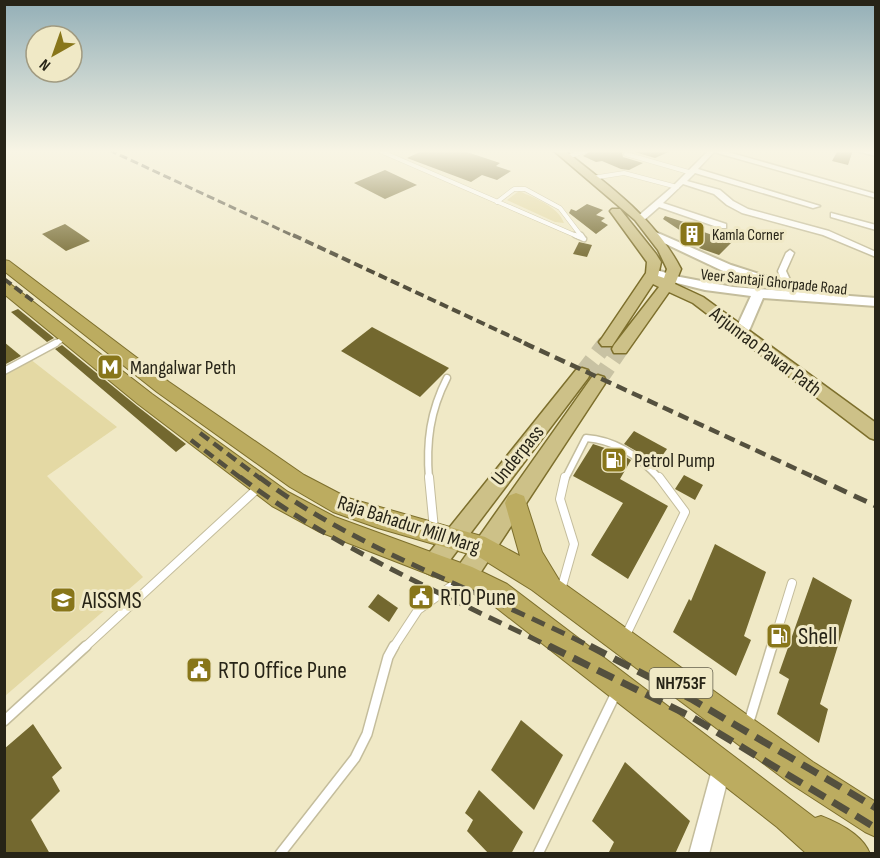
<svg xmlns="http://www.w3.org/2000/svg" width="880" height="858" font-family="'Sofia Sans Condensed',sans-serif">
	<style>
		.green { fill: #e4d9a4 }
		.building { fill: #73682f }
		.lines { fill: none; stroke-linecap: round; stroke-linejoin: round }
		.primary-tunnel-far1 { stroke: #c8c2a3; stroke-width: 14; stroke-dasharray: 14 7; stroke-linecap: butt }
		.primary-tunnel { stroke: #c8c2a3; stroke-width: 17; stroke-dasharray: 17 9; stroke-linecap: butt }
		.service-far4-casing { stroke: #c4bd9c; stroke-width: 5 }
		.service-far3-casing { stroke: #c4bd9c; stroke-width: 7 }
		.service-far2-casing { stroke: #c4bd9c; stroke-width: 9 }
		.service-far1-casing { stroke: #c4bd9c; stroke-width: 10 }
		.service-casing { stroke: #c4bd9c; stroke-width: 12 }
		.minor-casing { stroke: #c4bd9c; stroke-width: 3 }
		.secondary-casing { stroke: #c4bd9c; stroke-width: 4 }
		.primary-casing { stroke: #7d6f2c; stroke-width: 3 }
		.trunk-casing { stroke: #7d6f2c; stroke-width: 2 }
		.service-far4 { stroke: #fff; stroke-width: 4 }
		.service-far3 { stroke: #fff; stroke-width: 4.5 }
		.service-far2 { stroke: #fff; stroke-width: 6 }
		.service-far1 { stroke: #fff; stroke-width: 8 }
		.service { stroke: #fff; stroke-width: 9 }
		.minor { fill: #fff; fill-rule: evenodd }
		.secondary { fill: #fff; fill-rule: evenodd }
		.primary { fill: #cdc188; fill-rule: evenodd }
		.trunk { fill: #bcac60; fill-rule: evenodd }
		.rail-far4 { stroke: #54503e; stroke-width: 3; stroke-dasharray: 8 4; stroke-linecap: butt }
		.rail-far3 { stroke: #54503e; stroke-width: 4; stroke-dasharray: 9 4.5; stroke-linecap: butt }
		.rail-far2 { stroke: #54503e; stroke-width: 4.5; stroke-dasharray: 11 6; stroke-linecap: butt }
		.rail-far1 { stroke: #54503e; stroke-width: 5; stroke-dasharray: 14 8; stroke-linecap: butt }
		.rail { stroke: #54503e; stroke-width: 7; stroke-dasharray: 18 9; stroke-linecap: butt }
		.labels { text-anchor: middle; stroke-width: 6; stroke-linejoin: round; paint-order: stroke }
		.far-poi-label { font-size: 16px; fill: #272417; stroke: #f0e9c6; text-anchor: start }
		.far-street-label { font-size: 16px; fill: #272417; stroke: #f0e9c6 }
		.shield { fill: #f0e9c6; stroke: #635f4c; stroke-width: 1.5 }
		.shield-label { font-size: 18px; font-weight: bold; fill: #272417 }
		.street-label { font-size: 20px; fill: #272417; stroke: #f0e9c6 }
		.poi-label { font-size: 20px; fill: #272417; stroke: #f0e9c6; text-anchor: start }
		.near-poi-label { font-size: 24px; fill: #272417; stroke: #f0e9c6; text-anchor: start }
	</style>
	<rect width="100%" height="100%" fill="#f0e9c6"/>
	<g class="green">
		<path d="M519,191c15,7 39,15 45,32l-9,-1 -48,-22z"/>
		<path d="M30,359l87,68 -70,49 96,101 -138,119 -1,-322z"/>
	</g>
	<g class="building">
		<path d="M424,150h37l39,13 -4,3 15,5 -14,9 -15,-5 -11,7 -64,-24z"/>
		<path d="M592,150h33l-3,3 1,4 20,6 -14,7 -8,-1 -19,-8 -6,1 -13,-6z"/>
		<path d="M628,150h45l-18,8z"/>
		<path d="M838,150h15l-5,15 -16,-4z"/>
		<path d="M385,170l32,15 -32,14 -31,-16z"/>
		<path d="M587,204l16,6 -7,5 9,3 -4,3 7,4 -12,9 -27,-21 2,-4 5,2z"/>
		<path d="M665,216l38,12 -2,3 31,11 -13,13 -20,-7 3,-3 -39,-26z"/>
		<path d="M65,224l15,10 10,7 -24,10 -24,-17z"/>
		<path d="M579,242l13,3 -5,12 -14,-3z"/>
		<path d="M18,309l36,29 -7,4 -36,-30z"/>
		<path d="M372,327l77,41 -29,29 -79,-46z"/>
		<path d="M4,342l17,14 -17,9z"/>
		<path d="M62,345l75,61 49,38 -10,8 -121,-103z"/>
		<path d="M634,431l33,18 -10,14 -33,-19z"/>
		<path d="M593,444l24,8 14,8 -11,19 48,27 -40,73 -37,-24 32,-52 -50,-27z"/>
		<path d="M684,475l19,10 -8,15 -20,-11z"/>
		<path d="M715,544l51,28 -22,64 7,4 -15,36 -63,-44 16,-33 2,2z"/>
		<path d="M813,577l39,23 -32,104 8,5 -9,34 -42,-29 12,-35 -10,-6z"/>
		<path d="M378,594l20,14 -9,14 -21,-15z"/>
		<path d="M521,720l42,35 -29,55 -43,-40z"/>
		<path d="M33,724l29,44 -10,9 8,14 -29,29 19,34h-46v-105z"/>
		<path d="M625,762l65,59 -15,33h-67l6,-12 -22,-21z"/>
		<path d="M479,790l44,42 -12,22h-22l-22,-23 6,-11 -8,-7z"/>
	</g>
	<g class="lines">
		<path class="primary-tunnel-far1" d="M605,344l2,-2"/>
		<g class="primary-tunnel">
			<path d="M582,374l24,-31"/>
			<path d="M598,381l22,-32"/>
		</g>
		<g class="service-far4-casing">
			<g id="service-far4">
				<path d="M378,150l201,87"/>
				<path d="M626,154l66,19"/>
				<path d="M567,157l21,-7"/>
				<path d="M592,178l32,-5 53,14"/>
				<path d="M497,202l17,-13h11l35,19 22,29"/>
			</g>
		</g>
		<g class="service-far3-casing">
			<g id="service-far3">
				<path d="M575,235l9,4"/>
				<path d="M581,235l2,3"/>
				<path d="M54,344l13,-7"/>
			</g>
		</g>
		<g class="service-far2-casing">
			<g id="service-far2">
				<path d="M4,371l52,-28"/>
				<path d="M429,479c-3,-37 1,-68 18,-101"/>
				<path d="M565,479l21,-41c30,2 54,19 74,41"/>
			</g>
		</g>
		<g class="service-far1-casing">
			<g id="service-far1">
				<path d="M429,477l5,52"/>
				<path d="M561,590l13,-46 -14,-45 5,-22"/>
				<path d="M626,635l59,-123 -26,-35"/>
				<path d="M84,648l174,-160"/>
				<path d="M393,648l25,-38 42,-30"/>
				<path d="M772,648l20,-65"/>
			</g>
		</g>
		<g class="service-casing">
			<g id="service">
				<path d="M4,721l82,-75"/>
				<path d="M748,725l24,-79"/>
				<path d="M280,854l75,-96 12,-24 21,-77 6,-11"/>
				<path d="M538,854l79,-163"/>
			</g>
		</g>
		<g class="minor-casing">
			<g id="minor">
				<path d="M709,150h12l155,44v4l-162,-46 -16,17 122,37 -7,2 -118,-35 -8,8 33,9 13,11 15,8 81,22 47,21v5l-53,-22 -81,-22 -15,-8 -13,-11 -31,-10 -20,19 63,21v4h-6l-61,-21 -16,14h-6v-4l34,-29z"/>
				<path d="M855,150l21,2v4l-20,-5z"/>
				<path d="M831,213l45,12v5l-45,-13z"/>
				<path d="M790,250l4,3 -8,18 6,13 -5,3 -5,-3 -4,-13 8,-18z"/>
				<path d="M722,757l7,2 2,7 -22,88h-20l24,-88 2,-7z"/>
			</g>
		</g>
		<g class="secondary-casing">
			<g id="secondary">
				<path d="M651,230l80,35 44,14 2,3 -6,4 -48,-15 -76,-36v-4z"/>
				<path d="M653,269l27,8 53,10 143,11v8l-113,-8 -15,35 -7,5 -7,-5 17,-37 -46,-6 -56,-14 -2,-3z"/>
			</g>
		</g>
		<g class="primary-casing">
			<g id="primary">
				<path d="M553,150h11c45,36 90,67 117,119l-6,15 28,13 173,126v17l-6,-2 -177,-135 -24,-11 -43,61h-12l-2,-4 2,-4 45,-58 -6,-3 -41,62h-10l-3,-4 3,-4 44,-65 1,-11 -37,-51 2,-2h8l36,45 5,8 -3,14 6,2 3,-9 -9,-19 -23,-30z"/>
				<path d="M582,368l6,2 2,4 -2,4 -147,194 -8,4 -8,-4 -3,-7 3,-7 151,-188z"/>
				<path d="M598,375l6,2 2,4 -2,4 -131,199 -8,3 -8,-3 -3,-8 3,-8 135,-191z"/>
			</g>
		</g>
		<g class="trunk-casing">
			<g id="trunk">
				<path d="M4,260l5,1 160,121 135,93 44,23 137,39 35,19 -15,-53 3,-7 8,-3 8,3 18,56 17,28 254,182 63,40v35l-11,-5 -74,-48 -259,-194 -53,-33 -101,-29 -45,-16 -43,-25 -133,-95 -153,-121z"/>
				<path d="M4,282l5,1 143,111 136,98 47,25 137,50 35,17 308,234 6,-2c18,7 42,19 49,38h-63l-30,-27 -288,-225 -25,-14 -144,-56 -48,-26 -134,-102 -134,-110z"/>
			</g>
		</g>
		<use href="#service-far4" class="service-far4"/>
		<use href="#service-far3" class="service-far3"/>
		<use href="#service-far2" class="service-far2"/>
		<use href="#service-far1" class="service-far1"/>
		<use href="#service" class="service"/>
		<use href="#minor" class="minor"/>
		<use href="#secondary" class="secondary"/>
		<use href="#primary" class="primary"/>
		<use href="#trunk" class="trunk"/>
		<path class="rail-far4" d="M109,150l187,87"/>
		<g class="rail-far3">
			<path d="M293,235l234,109"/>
			<path d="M4,279l29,22"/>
		</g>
		<g class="rail-far2">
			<path d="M524,343l294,136"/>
			<path d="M200,433l61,46"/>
			<path d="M191,440l51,39"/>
		</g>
		<g class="rail-far1">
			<path d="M240,477c94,71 206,118 312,171"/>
			<path d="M259,477c98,73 225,115 334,171"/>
			<path d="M814,477l62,29"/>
		</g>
		<g class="rail">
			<path d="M549,646l143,71 184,111"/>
			<path d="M590,646l103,54 183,108"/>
		</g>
	</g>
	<linearGradient id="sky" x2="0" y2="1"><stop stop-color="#93afb7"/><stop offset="0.56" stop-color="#f8f5e5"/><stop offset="1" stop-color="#f8f5e5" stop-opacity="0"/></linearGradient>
	<rect width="880" height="270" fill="url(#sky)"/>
	<defs>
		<g id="building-square" transform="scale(1.35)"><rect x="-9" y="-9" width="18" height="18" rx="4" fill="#88761a" stroke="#f0e9c6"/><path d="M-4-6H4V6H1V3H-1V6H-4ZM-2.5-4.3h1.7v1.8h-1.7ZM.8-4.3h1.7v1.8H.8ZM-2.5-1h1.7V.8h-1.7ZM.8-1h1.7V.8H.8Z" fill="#fff"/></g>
		<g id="metro-square" transform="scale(1.35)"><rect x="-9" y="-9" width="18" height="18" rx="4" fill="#88761a" stroke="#f0e9c6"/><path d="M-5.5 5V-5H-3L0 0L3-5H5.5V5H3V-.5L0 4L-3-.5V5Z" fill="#fff"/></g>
		<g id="fuel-square" transform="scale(1.35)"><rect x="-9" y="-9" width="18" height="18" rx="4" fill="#88761a" stroke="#f0e9c6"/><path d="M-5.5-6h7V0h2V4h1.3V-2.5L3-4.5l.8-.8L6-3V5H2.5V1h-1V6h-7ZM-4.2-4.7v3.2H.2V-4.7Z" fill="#fff"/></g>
		<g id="civic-square" transform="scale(1.35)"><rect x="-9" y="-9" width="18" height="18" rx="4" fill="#88761a" stroke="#f0e9c6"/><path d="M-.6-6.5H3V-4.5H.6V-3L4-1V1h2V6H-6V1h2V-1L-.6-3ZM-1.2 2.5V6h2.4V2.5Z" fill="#fff"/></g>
		<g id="university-square" transform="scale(1.35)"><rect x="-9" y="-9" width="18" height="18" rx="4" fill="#88761a" stroke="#f0e9c6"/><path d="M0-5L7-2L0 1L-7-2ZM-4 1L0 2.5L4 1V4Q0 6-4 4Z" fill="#fff"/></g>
	</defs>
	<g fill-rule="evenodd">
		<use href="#building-square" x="692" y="234"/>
		<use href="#metro-square" x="110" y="367"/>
		<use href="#fuel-square" x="614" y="460"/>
		<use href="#civic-square" x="421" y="597"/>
		<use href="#university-square" x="63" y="600"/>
		<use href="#fuel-square" x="779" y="636"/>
		<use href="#civic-square" x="199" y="670"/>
	</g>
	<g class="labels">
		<g class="far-poi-label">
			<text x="712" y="240">Kamla Corner</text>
		</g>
		<g class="far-street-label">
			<text transform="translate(774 281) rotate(6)" y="6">Veer Santaji Ghorpade Road</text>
		</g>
		<rect class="shield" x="649.5" y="668" width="63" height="30" rx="4.5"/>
		<g class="shield-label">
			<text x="681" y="689">NH753F</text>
		</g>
		<g class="street-label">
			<text transform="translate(766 351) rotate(37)" y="7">Arjunrao Pawar Path</text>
			<text transform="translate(517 455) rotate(-51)" y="7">Underpass</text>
			<text transform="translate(409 524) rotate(18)" y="7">Raja Bahadur Mill Marg</text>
		</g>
		<g class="poi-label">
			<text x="130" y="374">Mangalwar Peth</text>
			<text x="634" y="467">Petrol Pump</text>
		</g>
		<g class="near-poi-label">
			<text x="440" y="605">RTO Pune</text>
			<text x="82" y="608">AISSMS</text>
			<text x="798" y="644">Shell</text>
			<text x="218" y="678">RTO Office Pune</text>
		</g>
	</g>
	<rect width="880" height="858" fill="none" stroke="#272417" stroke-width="12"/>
	<g transform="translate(54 54) rotate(220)"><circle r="28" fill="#f0e9c6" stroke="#a09a80" stroke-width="1.5"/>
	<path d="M0-4.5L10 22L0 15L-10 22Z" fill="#88761a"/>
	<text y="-9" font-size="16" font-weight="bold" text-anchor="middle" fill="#272417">N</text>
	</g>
</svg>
